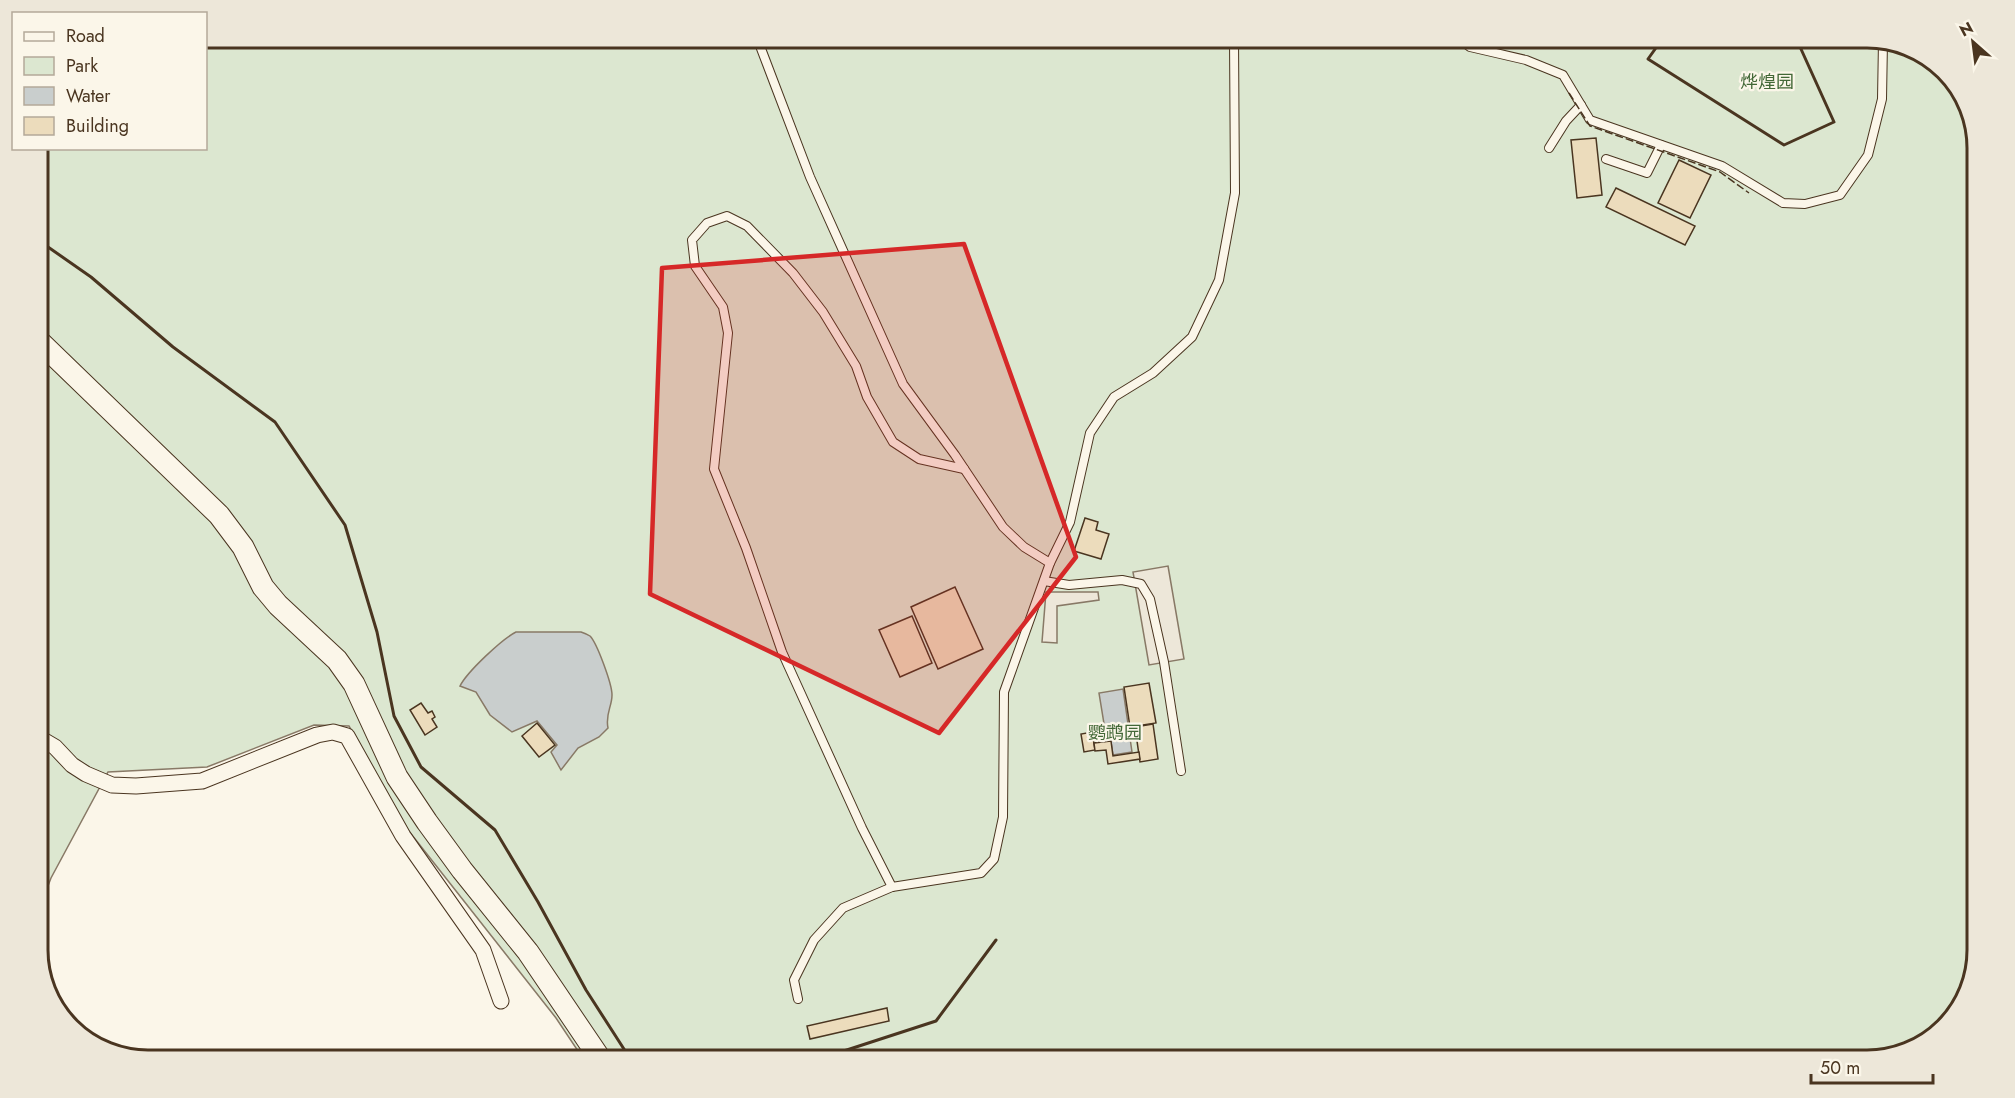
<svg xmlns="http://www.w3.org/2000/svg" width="2015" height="1098" font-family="Jost,'Noto Sans SC',sans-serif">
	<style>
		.green { fill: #dce7d0; stroke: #887966; stroke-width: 1.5 }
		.parking { fill: #ede7d9; stroke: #887966; stroke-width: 1.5 }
		.water { fill: #c9cecd; stroke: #887966; stroke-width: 1.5 }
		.building { fill: #ecdcbc; stroke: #4a3520; stroke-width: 1.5 }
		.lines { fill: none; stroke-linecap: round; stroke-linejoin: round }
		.lane-casing { stroke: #4a3520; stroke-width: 10 }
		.street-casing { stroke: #4a3520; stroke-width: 17 }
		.secondary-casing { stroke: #4a3520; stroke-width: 23 }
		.lane { stroke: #fbf6e9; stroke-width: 8 }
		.street { stroke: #fbf6e9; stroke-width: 15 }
		.secondary { stroke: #fbf6e9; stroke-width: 21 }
		.fence { stroke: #4a3520; stroke-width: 1.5; stroke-dasharray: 8 3; stroke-linecap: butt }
		.wall { stroke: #4a3520; stroke-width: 3 }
		.marked { fill: #d62828; fill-opacity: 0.2; stroke: #d62828; stroke-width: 4.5; stroke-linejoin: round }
		.labels { text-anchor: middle; stroke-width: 4.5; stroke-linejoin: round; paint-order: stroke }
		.park-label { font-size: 18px; fill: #436837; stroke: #fbf6e9 }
		.rim { fill: none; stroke: #4a3520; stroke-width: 3 }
	</style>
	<rect width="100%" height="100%" fill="#fbf6e9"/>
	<path class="green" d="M206,38h1661l49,11 43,38 18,54v809l-11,49 -44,46 -55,15h-1283l-28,-42 -148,-188 -59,-104 -35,-1 -107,42 -99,5 -57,106 -13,34v-763l168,-1z"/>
	<g class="parking">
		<path d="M1168,566l16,93 -35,6 -16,-93z"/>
		<path d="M1046,592h52l1,8 -42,6v37l-15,-1z"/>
	</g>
	<g class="water">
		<path d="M516,632h65c3,1 6,2 9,4 7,7 22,48 22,59 0,12 -7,19 -4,33l-9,9 -21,11 -17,22 -10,-18 6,-7 -20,-24 -25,11 -22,-17 -14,-23 -16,-6c7,-14 42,-47 56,-54z"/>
		<path d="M1123,689l9,63 -19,3 -2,-13h-4l-8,-49z"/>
	</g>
	<g class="building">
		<path d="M1596,138l6,57 -25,3 -6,-58z"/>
		<path d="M1679,160l32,15 -21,43 -32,-15z"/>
		<path d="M1616,188l79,38 -10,19 -79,-38z"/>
		<path d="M1085,518l13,4 -2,8 13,4 -8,25 -27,-8z"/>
		<path d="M955,587l28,62 -45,20 -27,-62z"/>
		<path d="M912,616l20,47 -32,14 -21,-47z"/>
		<path d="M1149,683l7,40 -26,4 -6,-40z"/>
		<path d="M421,703l7,10 4,-2 3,6 -3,2 5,8 -12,8 -15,-25z"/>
		<path d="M537,723l18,22 -16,12 -17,-21z"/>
		<path d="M1153,724l5,35 -18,3 -5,-35z"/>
		<path d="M1092,732l3,18 -11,2 -3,-18z"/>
		<path d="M1111,741l2,15 26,-4 1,7 -32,5 -2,-14 -11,1 -1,-8z"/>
		<path d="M887,1008l2,13 -79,18 -3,-13z"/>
	</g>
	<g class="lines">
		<g class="lane-casing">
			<g id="lane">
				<path d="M757,38l53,139 93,207 52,71 48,72 21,20 26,16"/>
				<path d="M1458,38l12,9 56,13 37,15 27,45 132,46 61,37 22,1 35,-9 28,-40 14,-56 1,-58"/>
				<path d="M1549,148l17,-27 15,-16"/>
				<path d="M1606,159l41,14 14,-28"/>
				<path d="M1044,581l25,4 53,-5 19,4 9,15 14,63 17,109"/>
				<path d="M892,887l-30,-59 -80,-176 -36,-104 -32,-79 14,-136 -5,-26 -28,-41 -3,-26 15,-17 20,-7 20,10 46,47 30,39 33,54 11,31 26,45 26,17 45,10"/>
				<path d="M798,999l-4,-19 20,-40 29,-32 49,-21 89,-14 13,-14 9,-42 1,-125 46,-129 20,-41 20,-89 24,-36 39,-24 39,-36 27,-57 16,-87 -1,-155"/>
			</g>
		</g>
		<g class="street-casing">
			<path id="street" d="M38,737l17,10 17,18 14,9 26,11 24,1 66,-5 115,-46 16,-3 14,4 56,100 80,114 18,51"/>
		</g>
		<g class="secondary-casing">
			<path id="secondary" d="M38,340l181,175 24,32 20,40 15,18 59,55 17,24 43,93 30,45 35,48 66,82 73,108"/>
		</g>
		<use href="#lane" class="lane"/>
		<use href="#street" class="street"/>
		<use href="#secondary" class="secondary"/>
		<path class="fence" d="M1569,93l21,33 130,46 29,21"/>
		<g class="wall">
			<path d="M1663,38l-15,21 136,86 50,-23 -38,-84"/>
			<path d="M38,240l53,37 82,70 102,75 70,103 32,107 17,84 27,51 74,63 43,72 48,88 45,70"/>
			<path d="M816,1060l120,-39 60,-81"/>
		</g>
	</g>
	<path class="marked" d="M964,244l112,313 -137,176 -289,-139 12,-326z"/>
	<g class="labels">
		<g class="park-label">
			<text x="1767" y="88">烨煌园</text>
			<text x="1115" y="739">鹦鹉园</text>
		</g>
	</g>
	<path d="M0 0H2015V1098H0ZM148 48H1867A100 100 0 0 1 1967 148V950A100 100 0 0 1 1867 1050H148A100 100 0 0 1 48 950V148A100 100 0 0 1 148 48Z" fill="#ede7d9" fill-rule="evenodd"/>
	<path class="rim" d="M148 48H1867A100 100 0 0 1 1967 148V950A100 100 0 0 1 1867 1050H148A100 100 0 0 1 48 950V148A100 100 0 0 1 148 48Z"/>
	<rect x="12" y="12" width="195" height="138" fill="#fbf6e9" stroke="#b4a999" stroke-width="1.5"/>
	<rect x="24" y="32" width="30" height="9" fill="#fbf6e9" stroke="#b4a999" stroke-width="1.5"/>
	<text x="66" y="42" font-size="18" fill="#4a3520">Road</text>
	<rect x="24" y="57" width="30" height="18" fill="#dce7d0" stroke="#b4a999" stroke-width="1.5"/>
	<text x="66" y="72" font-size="18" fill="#4a3520">Park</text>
	<rect x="24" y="87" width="30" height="18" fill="#c9cecd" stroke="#b4a999" stroke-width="1.5"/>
	<text x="66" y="102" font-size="18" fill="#4a3520">Water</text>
	<rect x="24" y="117" width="30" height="18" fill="#ecdcbc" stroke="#b4a999" stroke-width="1.5"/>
	<text x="66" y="132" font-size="18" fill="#4a3520">Building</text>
	<g transform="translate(1973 42) rotate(332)" stroke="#fbf6e9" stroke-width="4.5" paint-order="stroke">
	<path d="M0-4.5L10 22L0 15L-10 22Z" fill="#4a3520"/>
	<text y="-9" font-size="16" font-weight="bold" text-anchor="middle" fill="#4a3520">N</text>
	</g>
	<path d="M1811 1074v9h122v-9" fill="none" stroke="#4a3520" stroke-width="3"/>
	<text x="1820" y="1074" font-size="18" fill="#4a3520" stroke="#fbf6e9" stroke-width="4.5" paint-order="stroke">50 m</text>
</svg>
